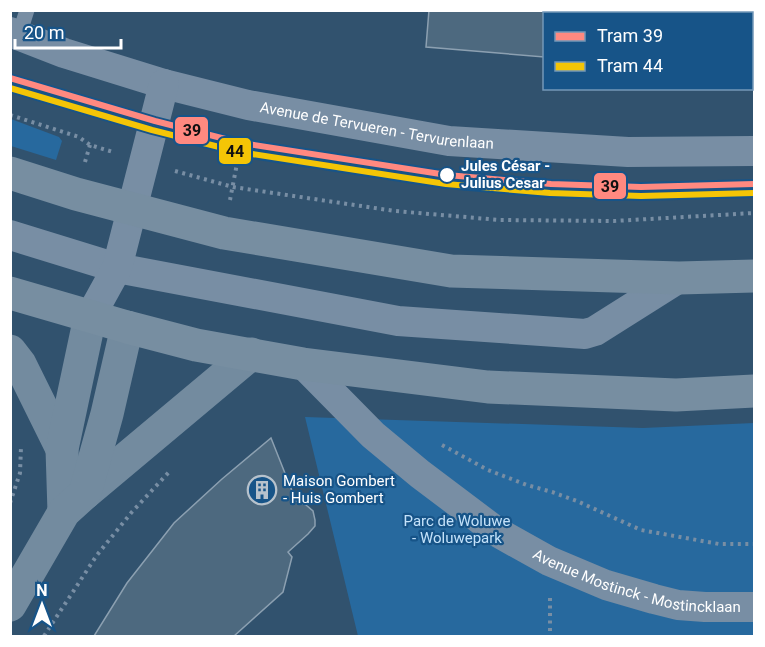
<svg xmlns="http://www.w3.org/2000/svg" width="765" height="647" font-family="Roboto,sans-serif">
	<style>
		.green { fill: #27699e }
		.building { fill: #4d697f; stroke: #8ca0b1; stroke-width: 1.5 }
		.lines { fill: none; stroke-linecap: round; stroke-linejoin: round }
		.path { stroke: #788ea4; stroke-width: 4; stroke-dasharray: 3 4.5; stroke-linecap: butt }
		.lane { stroke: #788ea4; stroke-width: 15 }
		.street { stroke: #788ea4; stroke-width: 30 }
		.secondary { stroke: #738b9f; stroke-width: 33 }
		.primary { stroke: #778ea1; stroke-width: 33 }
		.tram-1-casing { stroke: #175488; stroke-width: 10 }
		.tram-2-casing { stroke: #175488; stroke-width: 10 }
		.tram-1 { stroke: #ff8980; stroke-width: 6 }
		.tram-2 { stroke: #f4c506; stroke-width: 6 }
		.stop-dot { fill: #fff; stroke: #175488; stroke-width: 2 }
		.labels { text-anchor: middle; stroke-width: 4.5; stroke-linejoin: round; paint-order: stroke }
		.street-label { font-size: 15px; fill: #fff; stroke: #175488 }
		.stop-label { font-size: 15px; font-weight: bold; fill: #fff; stroke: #175488; text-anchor: start }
		.poi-label { font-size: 15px; fill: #fff; stroke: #175488; text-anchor: start }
		.park-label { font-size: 15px; fill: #c4e2fa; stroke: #175488 }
		.line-badge { stroke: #175488; stroke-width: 2 }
		.pale-badge-label { font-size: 16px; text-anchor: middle; font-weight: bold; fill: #111 }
	</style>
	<rect width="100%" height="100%" fill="#31526e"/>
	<g class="green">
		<path d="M11,119l48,18 3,4 -6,19 -45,-14z"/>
		<path d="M305,417l338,11 111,-5v213h-396z"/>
	</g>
	<g class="building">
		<path d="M429,10h115v47l-118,-10z"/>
		<path d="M271,438l25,63 10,4 7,6 2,9v6l-7,8 -20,18 4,5 -9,35 -49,44h-140l33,-53 47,-60 48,-44z"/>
	</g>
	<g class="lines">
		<g class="path">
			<path d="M10,115l69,22 11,8 23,7"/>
			<path d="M242,137l-3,16 18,4"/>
			<path d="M85,162l5,-17"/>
			<path d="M175,171l58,16 162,24 105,9 114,1 140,-8"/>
			<path d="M230,200l9,-47"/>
			<path d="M442,445l46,25 39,15 25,7 25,9 64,29 78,14h35"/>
			<path d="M10,503l10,-30 1,-26"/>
			<path d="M550,598v38"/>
			<path d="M44,636l53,-81 34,-42 39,-42"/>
		</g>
		<path class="lane" d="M19,35l8,-25"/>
		<g class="street">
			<path id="s1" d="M10,32l54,21 100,31 84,21 201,36 179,11 126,-1"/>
			<path d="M10,235l107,33 281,53 187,13 10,-3 84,-53"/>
			<path d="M90,317l27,-49 47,-184"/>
			<path id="s2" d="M303,364l70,71 47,39 77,58 52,29 57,24 48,14 24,6 27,2h49"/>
		</g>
		<g class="secondary">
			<path d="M10,351l10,13 42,85"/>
			<path d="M85,493l166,-139"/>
			<path d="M64,512l-2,-63 28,-132"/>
			<path d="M10,605l54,-93 21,-19 22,-79 20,-87"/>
		</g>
		<g class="primary">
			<path d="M10,173l66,21 148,39 227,38 228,7 75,-2"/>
			<path d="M10,293l117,34 69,18 107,19 185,23 188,8 78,-4"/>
		</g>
		<g class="tram-1-casing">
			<path id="tram-1" d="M10,78l145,43 86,22 206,32 104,9 90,3 113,-3"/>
		</g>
		<g class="tram-2-casing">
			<path id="tram-2" d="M10,88l142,42 87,22 207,32 104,9 91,3 113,-3"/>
		</g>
		<use href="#tram-1" class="tram-1"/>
		<use href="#tram-2" class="tram-2"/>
	</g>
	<defs>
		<g id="building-ring" transform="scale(1.5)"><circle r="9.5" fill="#175488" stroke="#b7c2cc" stroke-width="1.5"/><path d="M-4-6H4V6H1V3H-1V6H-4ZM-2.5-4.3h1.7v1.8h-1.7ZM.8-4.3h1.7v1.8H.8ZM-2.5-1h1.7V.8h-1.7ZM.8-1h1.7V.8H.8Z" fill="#b7c2cc"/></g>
	</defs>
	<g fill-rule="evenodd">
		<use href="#building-ring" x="262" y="490"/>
	</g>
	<circle class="stop-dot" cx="447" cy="175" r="8"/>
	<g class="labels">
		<g class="street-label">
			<text dy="5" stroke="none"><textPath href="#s1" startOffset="380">Avenue de Tervueren - Tervurenlaan</textPath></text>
			<text dy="5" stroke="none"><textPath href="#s2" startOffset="408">Avenue Mostinck - Mostincklaan</textPath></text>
		</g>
		<g class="stop-label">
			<text x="461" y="171">Jules César -<tspan x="461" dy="17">Julius Cesar</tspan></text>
		</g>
		<g class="poi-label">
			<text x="283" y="486">Maison Gombert<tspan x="283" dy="17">- Huis Gombert</tspan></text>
		</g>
		<g class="park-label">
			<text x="457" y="526">Parc de Woluwe<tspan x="457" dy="17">- Woluwepark</tspan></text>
		</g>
	</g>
	<g class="line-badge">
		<rect x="174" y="116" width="35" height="29" rx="6" fill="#ff8980"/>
		<rect x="218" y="137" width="34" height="28" rx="6" fill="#f4c506"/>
		<rect x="593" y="172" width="34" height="28" rx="6" fill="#ff8980"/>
	</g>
	<g class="pale-badge-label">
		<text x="192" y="136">39</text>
		<text x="235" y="157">44</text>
		<text x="610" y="192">39</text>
	</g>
	<rect width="765" height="647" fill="none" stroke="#ffffff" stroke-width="24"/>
	<rect x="543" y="12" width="210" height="78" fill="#175488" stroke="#7498b8" stroke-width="1.5"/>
	<rect x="555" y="32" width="30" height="9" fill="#ff8980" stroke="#7498b8" stroke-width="1.5"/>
	<text x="597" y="42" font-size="18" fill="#ffffff">Tram 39</text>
	<rect x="555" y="62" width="30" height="9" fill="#f4c506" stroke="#7498b8" stroke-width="1.5"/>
	<text x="597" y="72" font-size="18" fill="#ffffff">Tram 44</text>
	<g transform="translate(42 605)" stroke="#175488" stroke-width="4.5" paint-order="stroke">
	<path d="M0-4.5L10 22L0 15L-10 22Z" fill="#ffffff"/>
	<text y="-9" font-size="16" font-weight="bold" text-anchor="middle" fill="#ffffff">N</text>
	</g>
	<path d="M15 39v9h106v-9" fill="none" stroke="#ffffff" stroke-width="3"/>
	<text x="24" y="39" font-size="18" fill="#ffffff" stroke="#175488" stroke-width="4.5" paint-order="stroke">20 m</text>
</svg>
